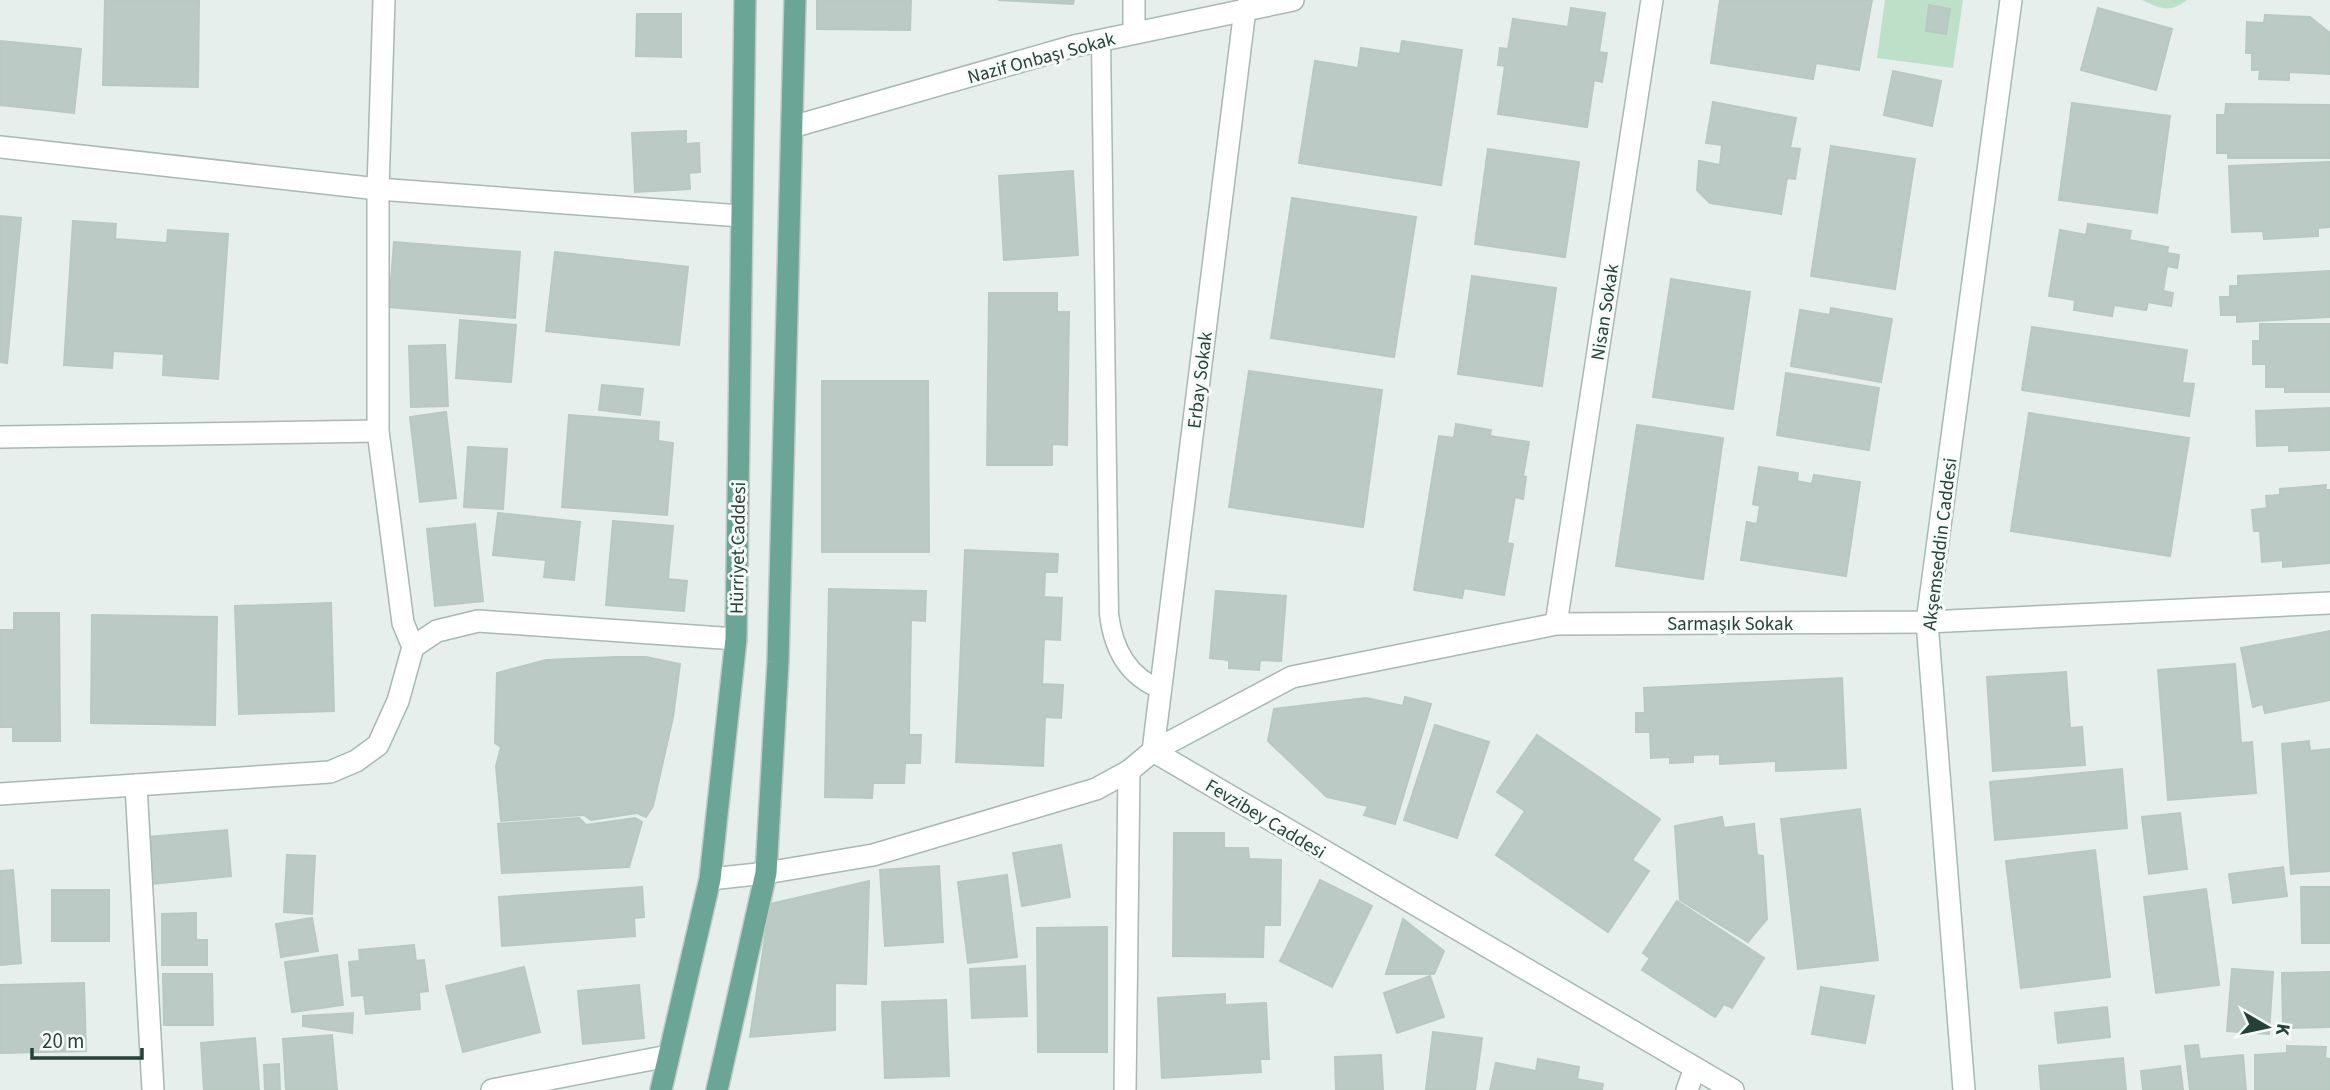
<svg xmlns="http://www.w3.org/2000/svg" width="2330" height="1090" font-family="'Source Sans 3',sans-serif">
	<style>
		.green { fill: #bfe0c8 }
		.building { fill: #bbcac4; stroke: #b8c9c2; stroke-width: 2 }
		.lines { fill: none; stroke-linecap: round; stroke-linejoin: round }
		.service-casing { stroke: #a8b8b2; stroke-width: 21 }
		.minor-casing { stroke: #a8b8b2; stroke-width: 24 }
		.secondary-casing { stroke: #a4bbb3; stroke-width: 24 }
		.primary-casing { stroke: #c2cac8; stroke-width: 24 }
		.service { stroke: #fff; stroke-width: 18 }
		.minor { stroke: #fff; stroke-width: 21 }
		.secondary { stroke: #fff; stroke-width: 21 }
		.primary { stroke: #6aa596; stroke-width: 21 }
		.labels { text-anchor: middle; stroke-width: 6; stroke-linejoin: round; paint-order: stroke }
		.street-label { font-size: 19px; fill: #24423a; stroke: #f7fbf9 }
	</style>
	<rect width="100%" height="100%" fill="#e6efeb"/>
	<g class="green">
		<path d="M1885,0h78l-10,68 -76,-10z"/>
		<path d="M2142,0h45c-16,13 -27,9 -45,0z"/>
	</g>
	<g class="building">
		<path d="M105,0h94l-1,87 -95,-2z"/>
		<path d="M817,0h94l-1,30 -93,-1z"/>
		<path d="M998,0h76l-1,4z"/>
		<path d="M1720,0h152l-13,70 -43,-7 -3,16 -102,-16z"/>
		<path d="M1929,5l21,4 -4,25 -20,-3z"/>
		<path d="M1571,8l34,5 -6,39 8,1 -5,29 -8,-2 -7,47 -89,-13 7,-48 -7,-1 2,-17 8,1 5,-30 55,8z"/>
		<path d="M2098,8l74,21 -16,61 -75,-20z"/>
		<path d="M637,14h44v43l-45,-1z"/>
		<path d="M2265,15l45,2 20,16v41l-41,-2v8l-30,-1 1,-9h-8v-17h-6l1,-31 17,1z"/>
		<path d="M0,41l81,8 -7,64 -74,-8z"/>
		<path d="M1402,41l60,9 -21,135 -142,-22 16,-102 43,7 3,-20 39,6z"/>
		<path d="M1893,71l48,10 -9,45 -48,-11z"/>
		<path d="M1713,102l83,16 -6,30 10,1 -5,30 -8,-1 -6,36 -71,-11 -13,-13 2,-29 21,4 2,-20 -16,-2z"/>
		<path d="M2072,103l98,13 -13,97 -98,-13z"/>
		<path d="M2226,104l104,1v53h-102v-5h-11v-38h8z"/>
		<path d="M686,131v13l13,-1 1,29 -11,1 1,16 -55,3 -3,-59z"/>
		<path d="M1831,146l84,13 -20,130 -84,-13z"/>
		<path d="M1488,149l91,13 -14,95 -90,-13z"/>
		<path d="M2330,162v65l-12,1v8l-54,3 -1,-8 -31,1 -3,-66z"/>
		<path d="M1073,171l5,84 -74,5 -5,-84z"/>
		<path d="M1292,198l124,19 -22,140 -123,-19z"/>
		<path d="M0,216l21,2 -14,145 -7,-1z"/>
		<path d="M73,221l43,3 -1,15 52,4 1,-13 60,4 -10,145 -55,-4 1,-21 -51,-3 -1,17 -48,-3z"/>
		<path d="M2088,224l43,7 -2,9 39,7 -1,6 12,2 -2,13 -10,-2 -4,25 10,2 -2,13 -23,-4 -2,8 -32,-5 -2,11 -38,-6 1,-10 -26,-4 11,-66 26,5z"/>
		<path d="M394,242l126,10 -5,66 -126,-11z"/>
		<path d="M555,252l133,15 -9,78 -133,-14z"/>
		<path d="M2330,271v46l-93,5v-7h-16l-1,-18h10v-11h8v-10z"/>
		<path d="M1472,276l84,12 -14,98 -84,-12z"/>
		<path d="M1671,279l79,13 -17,117 -80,-12z"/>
		<path d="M989,293h68v19h12l-2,133 -15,-1v21h-65z"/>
		<path d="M1831,308l61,11 -11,63 -90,-16 9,-56 30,5z"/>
		<path d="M460,320l56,5 -5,57 -55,-4z"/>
		<path d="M2260,324h70v68h-45v-5h-19v-23h-13v-23h7z"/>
		<path d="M2032,327l155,23 -5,33 12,1 -5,32 -167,-26z"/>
		<path d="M445,345l3,61 -37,1 -2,-61z"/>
		<path d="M1249,371l133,19 -19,137 -134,-20z"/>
		<path d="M1786,373l93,15 -10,62 -92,-15z"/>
		<path d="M822,381h106l1,171h-107z"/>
		<path d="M602,385l41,4 -3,26 -41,-5z"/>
		<path d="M2330,408v42l-41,1v-6l-32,1 -1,-35z"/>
		<path d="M446,412l10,86 -36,4 -10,-85z"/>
		<path d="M2029,413l160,25 -19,118 -159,-25z"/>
		<path d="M569,415l90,7 -1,19 15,2 -6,72 -105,-8z"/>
		<path d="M1456,424l35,6 -1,6 39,6 -6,34 3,1 -3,22 -8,-2 -8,46 6,1 -9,51 -40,-7 -2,10 -48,-8 25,-154 15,2z"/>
		<path d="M1637,425l86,13 -20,141 -87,-13z"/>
		<path d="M468,447l39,2 -4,60 -39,-2z"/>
		<path d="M1759,467l39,6 -1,8 15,3 2,-9 46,7 -14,94 -105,-16 6,-38 10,2 3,-18 -7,-2z"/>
		<path d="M2326,485l-1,5h5v73l-47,4v-7l-21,2 -2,-31h-6l-2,-21 15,-2 -1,-12 14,-1v-6z"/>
		<path d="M498,513l82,9 -6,58 -30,-3 2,-17 -53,-5z"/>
		<path d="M613,521l60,5 -5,53 19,2 -3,30 -78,-6z"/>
		<path d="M475,524l8,77 -48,5 -8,-77z"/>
		<path d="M965,550l93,4 -1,18h-12l-1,25 18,1 -2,42 -16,-1 -2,45 21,1 -2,33 -16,-1 -2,49 -87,-4z"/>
		<path d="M829,589l97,2 -1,30 -14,-1 -2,115h12l-1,28h-15l-1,20h-31l-1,15 -47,-1z"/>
		<path d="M1216,591l70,5 -5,65 -21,-1 -1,10 -30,-2v-8l-19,-2z"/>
		<path d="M331,603l3,108 -95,3 -4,-108z"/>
		<path d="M14,613h45l1,128h-47v-14h-13v-97h14z"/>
		<path d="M92,615l125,2 -2,108 -124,-2z"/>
		<path d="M2330,631v69l-65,13 -2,-9 -10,3 -12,-59z"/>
		<path d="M615,657h31l34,7 -7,53 -20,89 -7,11 -9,-4 -46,7 -7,-5 -83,6 -5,-55 5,-19 -6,-4 2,-70 49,-13z"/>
		<path d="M2235,664l6,79 11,-1 4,51 -88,7 -10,-130z"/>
		<path d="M2066,672l4,56 12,-1 3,38 -92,6 -6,-94z"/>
		<path d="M1842,678l4,90 -70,3v-10l-56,3v-10l-27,1v7l-23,1v-6l-19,1 -1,-26h-14v-19h9l-1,-25z"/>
		<path d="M1405,697l26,7 -36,120 -31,-9 4,-9 -41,-9 -59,-56 6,-32 92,-11 37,8z"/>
		<path d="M1435,725l54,17 -32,96 -53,-18z"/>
		<path d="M1537,735l123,84 -28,41 17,11 -41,61 -112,-77 29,-44 -28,-19z"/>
		<path d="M2309,741l1,10 20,-2v122l-39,3 -9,-130z"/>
		<path d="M2122,769l5,59 -132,12 -5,-58z"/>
		<path d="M1860,809l18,151 -80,9 -17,-150z"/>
		<path d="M2180,813l7,56 -38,5 -7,-57z"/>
		<path d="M1722,817l2,11 30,-4 3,31 6,1 4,63 -19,23 -68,-42 -5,-74z"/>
		<path d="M579,818l7,7 49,-7 7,4 -13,45 -127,6 -4,-49z"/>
		<path d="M227,830l4,46 -79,8 -4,-47z"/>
		<path d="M1174,833h50v15h24l1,11 32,1 -1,65h-16l-1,32 -90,-1z"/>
		<path d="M1061,845l9,52 -48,9 -9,-53z"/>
		<path d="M2095,850l15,127 -89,11 -15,-127z"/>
		<path d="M287,855l28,1 -3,58 -28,-2z"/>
		<path d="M939,866l4,76 -58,4 -5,-76z"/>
		<path d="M2283,867l4,29 -54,7 -4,-29z"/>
		<path d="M13,870l8,93 -21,2v-94z"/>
		<path d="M1007,875l10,82 -49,6 -10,-81z"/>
		<path d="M1320,880l52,26 -40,81 -52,-26z"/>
		<path d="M869,881l-3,103 -31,-1v47l-85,7 20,-133z"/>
		<path d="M642,887l2,30 -10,1 1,18 -133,10 -3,-49z"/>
		<path d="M2301,887h29v56h-28z"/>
		<path d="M2206,889l13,96 -63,8 -12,-96z"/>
		<rect x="52" y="890" width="57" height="51"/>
		<path d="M1677,901l87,57 -32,50 -8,-4 -9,13 -73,-47 8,-12 -7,-5z"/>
		<path d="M196,913v27h11v25h-45v-51z"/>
		<path d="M312,918l6,33 -37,6 -5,-33z"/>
		<path d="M1403,919l41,32 -10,23h-48z"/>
		<path d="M1107,927v125h-69l-1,-124z"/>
		<path d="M414,945l2,16 8,-1 4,31 -9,1 1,17 -54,5 -2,-19 -12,1 -3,-34 11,-1 -1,-11z"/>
		<path d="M337,955l6,50 -51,7 -7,-50z"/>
		<path d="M1025,966l2,50 -55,2 -2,-49z"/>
		<path d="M524,967l16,65 -77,20 -17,-66z"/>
		<path d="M2232,969l41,3 -4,62 -42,-3z"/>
		<path d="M2330,972v55l-47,1 -1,-55z"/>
		<path d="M163,974h49l1,51h-49z"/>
		<path d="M1430,976l14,41 -47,16 -13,-40z"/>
		<path d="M84,983l2,68 -86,2v-68z"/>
		<path d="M639,985l5,53 -61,6 -5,-53z"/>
		<path d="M1821,987l53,9 -9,47 -53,-9z"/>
		<path d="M1225,994v11l41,-2 3,56h-9l1,13 -99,6 -4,-80z"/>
		<path d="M946,1000l3,76 -64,2 -3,-76z"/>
		<path d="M2107,1007l3,30 -52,6 -3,-30z"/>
		<path d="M353,1013l-1,20 -49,-7v-10z"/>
		<path d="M1433,1032l49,6 -7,52 -49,-1z"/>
		<path d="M332,1035l5,55h-51l-3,-51z"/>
		<path d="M255,1038l4,52h-55l-3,-47z"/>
		<path d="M2198,1045l2,14 43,-4 3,35h-56l-5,-44z"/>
		<path d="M2287,1046l39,1 -1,11 5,1v31h-75v-35l32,-2z"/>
		<path d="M1381,1055l2,35h-47l-1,-33z"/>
		<path d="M2123,1058l3,32h-85l-2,-24z"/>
		<path d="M1538,1059l41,8 -2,12 26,5 -1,6h-112l6,-27 40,8z"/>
		<path d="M279,1064l1,26h-15l-1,-25z"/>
		<path d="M2180,1066l3,24h-40l-2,-19z"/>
	</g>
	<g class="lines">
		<g class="service-casing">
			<path id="service" d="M1101,40l8,574c4,34 18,62 51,75"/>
		</g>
		<g class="minor-casing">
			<g id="minor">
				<path d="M384,0l-6,189v242l25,192 10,24"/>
				<path d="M1134,32v-32"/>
				<path d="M792,127l282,-81 219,-46"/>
				<path d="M0,147l378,42 363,27"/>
				<path d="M0,437l378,-6"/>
				<path d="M1556,624l96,-624"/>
				<path d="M1153,751l92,-742"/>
				<path d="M1153,751l580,339"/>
				<path d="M136,785l17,305"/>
				<path d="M0,794l330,-22 26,-11 22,-16 20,-44 15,-54 24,-16 41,-10 258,18"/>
				<path d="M710,879l56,-6 107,-18 223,-66 33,-18 24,-20 139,-74 264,-53 371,-2 403,-19"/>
				<path d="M492,1090l176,-34"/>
				<path d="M1125,1090l4,-319"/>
				<path d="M1687,1090l8,-22"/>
			</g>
		</g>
		<g class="secondary-casing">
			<path id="secondary" d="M1964,1090l-37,-468 84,-622"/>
		</g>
		<g class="primary-casing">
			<g id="primary">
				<path d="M661,1090l49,-211 26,-240 9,-639"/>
				<path d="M717,1090l49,-217 12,-211 17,-662"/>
			</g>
		</g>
		<use href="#service" class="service"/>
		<use href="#minor" class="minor"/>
		<use href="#secondary" class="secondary"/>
		<use href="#primary" class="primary"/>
	</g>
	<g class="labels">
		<g class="street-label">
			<text transform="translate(1041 57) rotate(-15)" y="7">Nazif Onbaşı Sokak</text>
			<text transform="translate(1604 312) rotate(-81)" y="7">Nisan Sokak</text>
			<text transform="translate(1199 380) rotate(-83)" y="7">Erbay Sokak</text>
			<text transform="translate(1939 544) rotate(-83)" y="7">Akşemseddin Caddesi</text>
			<text transform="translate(737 548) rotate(-89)" y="7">Hürriyet Caddesi</text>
			<text x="1730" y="630">Sarmaşık Sokak</text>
			<text transform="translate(1266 818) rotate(31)" y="7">Fevzibey Caddesi</text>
		</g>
	</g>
	<g transform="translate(2267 1027) rotate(99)" stroke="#f7fbf9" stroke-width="5" paint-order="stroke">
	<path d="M0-5L12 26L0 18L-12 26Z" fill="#24423a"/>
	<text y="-10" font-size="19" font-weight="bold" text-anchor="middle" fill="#24423a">K</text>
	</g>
	<path d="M32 1048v10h110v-10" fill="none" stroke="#24423a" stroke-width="3.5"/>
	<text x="42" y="1048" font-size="21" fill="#24423a" stroke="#f7fbf9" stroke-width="5" paint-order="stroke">20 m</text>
</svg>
